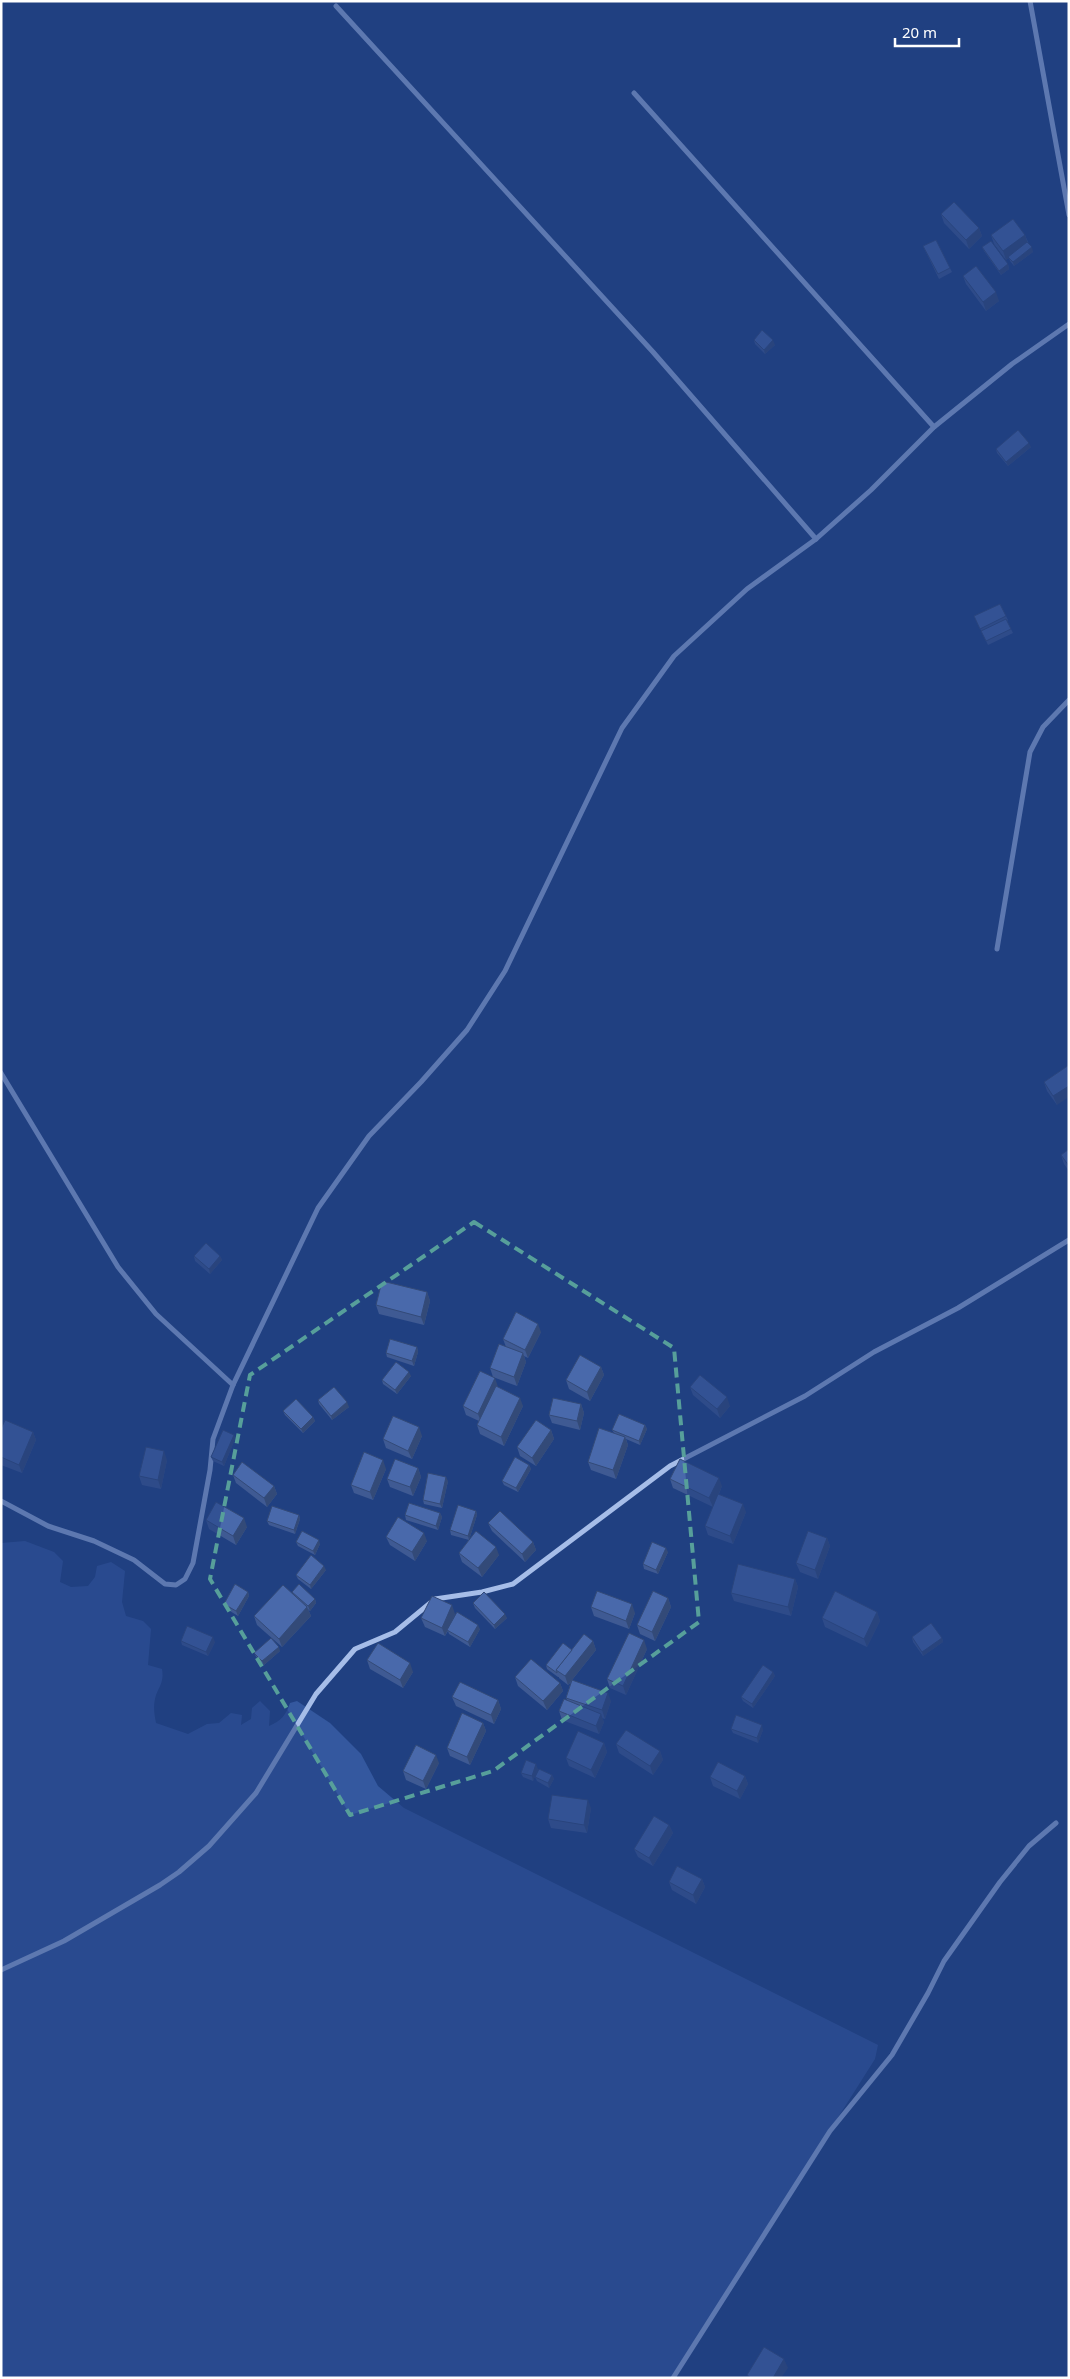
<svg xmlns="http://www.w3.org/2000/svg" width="1070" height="2379" font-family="'Noto Sans',sans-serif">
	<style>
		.green { fill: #34589f }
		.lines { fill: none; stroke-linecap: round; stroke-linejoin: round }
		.street { stroke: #a6bde8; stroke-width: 5 }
		.wall { fill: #3f5a93 }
		.shaded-wall { fill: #334a78 }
		.building { fill: #4969ab; stroke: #334a78 }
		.marked { fill: none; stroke: #579f9a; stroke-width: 4; stroke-dasharray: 10 6; stroke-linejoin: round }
	</style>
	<rect width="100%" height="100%" fill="#204081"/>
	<path class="green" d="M25,1541l29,11 9,9 -3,21 11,5 17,-1 7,-9 2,-11 14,-4 14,9 -3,31 4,14 17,5 8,8 -3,36 14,4c2,12 -2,16 -6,26 -3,10 -2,18 0,28l32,11 19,-10 12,-1 12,-10 11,2 -1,10 10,-6 1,-11 8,-7 10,10 -1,15c12,-5 17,-11 21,-23l7,-2 33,22 31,31 17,32 26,22 474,237 -3,14 -202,319h-672v-835z"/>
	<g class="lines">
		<g class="street">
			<path d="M1030,1l39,214"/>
			<path d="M336,6l317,346 163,187"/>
			<path d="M634,93l300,334"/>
			<path d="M997,949l33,-197 13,-25 26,-27"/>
			<path d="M1,1073l117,194 38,47 77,71"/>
			<path d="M1,1501l47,25 46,15 40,19 31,24 11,1 9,-6 8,-16 17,-93 3,-31 20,-54 85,-177 51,-72 52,-54 46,-52 38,-59 117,-243 52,-72 73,-67 69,-50 55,-49 63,-63 78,-63 57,-40"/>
			<path d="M1,1970l63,-29 96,-56 19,-13 30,-26 47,-53 60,-99 39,-45 40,-17 40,-33 47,-7 31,-8 157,-118 135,-70 69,-44 84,-44 111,-68"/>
			<path d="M673,2378l157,-247 62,-76 36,-62 16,-32 56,-79 29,-36 27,-23"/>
		</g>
	</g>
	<g class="wall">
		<path d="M941,214l38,14 3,8 -13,13 -25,-26z"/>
		<path d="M991,235h34l3,7 5,10 -19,14 -4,-5 -1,-3 -3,2 -12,-16z"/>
		<path d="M923,246l27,22 2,4 -13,7z"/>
		<path d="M982,247l26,17 1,5 -8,6 -17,-24z"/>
		<path d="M963,276l36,25 -13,10 -20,-27z"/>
		<path d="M754,340l21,5 -10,9 -10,-10z"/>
		<path d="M1031,447l-23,19 -11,-13 -1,-4z"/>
		<path d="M974,616h32l2,4 -1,1 6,12 -25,12z"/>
		<path d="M1069,1065l-12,40 -10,-14 -3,-9z"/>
		<path d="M1069,1149v22l-5,-7 -3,-9z"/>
		<path d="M194,1256h26l2,4 -12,14 -15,-13z"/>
		<path d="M427,1292l3,9 -6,24 -45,-11 -3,-9z"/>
		<path d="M541,1332l-13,26 -4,-2 2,6 -9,24 -24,-9 -3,-9 16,-21 -3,-8z"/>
		<path d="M417,1347l1,5 -4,14 -27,-9 -1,-4z"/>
		<path d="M601,1367l3,8 -14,26 -21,-12 -3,-9z"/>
		<path d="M411,1376l-14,18 -14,-10 -1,-4z"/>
		<path d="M498,1387l25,19 -19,40 -24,-12 -3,-9 2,-4 -13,-6 -3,-9z"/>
		<path d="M690,1387l40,19 -10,12 -27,-23z"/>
		<path d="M318,1400l31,7 -17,13 -13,-16z"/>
		<path d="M581,1404l3,9 -4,17 -28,-7 -3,-8z"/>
		<path d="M283,1411l30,6 2,4 -12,12 -18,-18z"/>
		<path d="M645,1425l2,4 -7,16 -14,-6 2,6 -12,34 -25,-9 -3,-8 26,-29 -2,-3z"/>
		<path d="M1,1429l32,3 3,8 -14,33 -21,-8z"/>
		<path d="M551,1430l3,9 -18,27 -16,-10 -3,-9z"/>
		<path d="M234,1435l1,4 -11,27 -11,-5 -2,-4z"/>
		<path d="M422,1436l-10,23 -26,-11 -3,-9z"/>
		<path d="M167,1460l-6,29 -19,-4 -3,-9z"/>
		<path d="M529,1465l2,4 -13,23 -14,-7 -2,-4z"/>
		<path d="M418,1468l3,9 -8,19 -23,-9 -3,-8z"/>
		<path d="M386,1469l-13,31 -19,-7 -3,-8z"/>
		<path d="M233,1475l41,11 3,8 -10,13 -31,-24z"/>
		<path d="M670,1479l52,7 -3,8 27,18 -13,32 -25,-9 -3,-9 8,-19 -40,-19z"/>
		<path d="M448,1481l-6,27 -18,-4 -1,-4z"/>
		<path d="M476,1511l1,4 -8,25 30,15 -17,22 -20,-15 -3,-9 10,-13 -18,-5 -1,-5z"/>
		<path d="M440,1513l2,4 -4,13 -32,-10 -1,-5z"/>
		<path d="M299,1515l1,4 -5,15 -26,-9 -2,-4z"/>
		<path d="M206,1520l41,7 -11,18 -27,-16z"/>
		<path d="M488,1523l45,19 3,8 -11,12 -33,-31z"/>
		<path d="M386,1537l41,4 -12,20 -25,-16z"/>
		<path d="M827,1538l3,8 -12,33 -18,-7 -4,-9z"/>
		<path d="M296,1542l24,2 -5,11 -17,-9z"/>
		<path d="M668,1552l-10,22 -14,-5 -1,-5z"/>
		<path d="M326,1570l-15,19 -13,-10 -2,-4z"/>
		<path d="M795,1579l3,8 -7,29 -57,-15 -3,-8z"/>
		<path d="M248,1592l1,4 -11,20 -13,-8 -1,-4z"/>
		<path d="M292,1592l23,7 1,4 -6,8 -2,-2 3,7 -29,31 -25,-22 -3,-9 39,-22z"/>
		<path d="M668,1598l3,9 -16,34 -15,-7 -3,-9z"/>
		<path d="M473,1603l34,15 -12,11 -20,-21z"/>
		<path d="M591,1607l44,6 -6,16 -35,-13z"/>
		<path d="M877,1612l3,9 -13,26 -42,-20 -3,-9z"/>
		<path d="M455,1614l-4,9 29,6 -10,18 -21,-13 -1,-3 -3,5 -20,-9 -4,-9z"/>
		<path d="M912,1637l30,1 1,4 -20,14 -10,-14z"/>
		<path d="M181,1641l34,1 -7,14 -26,-11z"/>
		<path d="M593,1641l3,9 -24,30 39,21 -6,18 -3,-1 2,4 -5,12 -37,-14 -3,-9 8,-11 -1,-2 5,-16 -3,3 -9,-7v-1h-1l-11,-8 -1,-4 26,-15z"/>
		<path d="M647,1649l-21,46 -16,-7 -3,-9z"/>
		<path d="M280,1651l-16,14 -8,-8 -2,-4z"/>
		<path d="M367,1660l46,12 -10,16 -33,-19z"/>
		<path d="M773,1672l2,4 -22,32 -10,-7 -2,-4z"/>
		<path d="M515,1677l45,6 3,8 -16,19 -29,-24z"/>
		<path d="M452,1697l46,3 3,9 -7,15 -38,-18z"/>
		<path d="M483,1723l3,8 -16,34 -20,-9 -3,-8z"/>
		<path d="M731,1729l32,1 -5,13 -25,-10z"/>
		<path d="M604,1743l3,9 -12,26 -26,-12 -3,-8z"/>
		<path d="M616,1744l44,7 3,9 -10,15 -34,-22z"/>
		<path d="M439,1763l-13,26 -20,-9 -3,-9z"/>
		<path d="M538,1769l-5,12 -10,-4 -2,-4z"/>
		<path d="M552,1775l2,4 -5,9 -12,-7 -2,-4z"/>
		<path d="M745,1776l3,8 -8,15 -27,-13 -3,-9z"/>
		<path d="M591,1808l-4,25 -36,-5 -3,-9z"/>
		<path d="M669,1825l4,8 -20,33 -15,-9 -4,-8z"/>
		<path d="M702,1879l3,8 -9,17 -24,-14 -3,-8z"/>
	</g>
	<g class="shaded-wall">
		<path d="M979,228l3,8 -13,13 -3,-9z"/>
		<path d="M1025,235l3,9 -22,16 -3,-9z"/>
		<path d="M1032,247l1,5 -19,14 -1,-4z"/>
		<path d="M1008,264l1,5 -8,6 -2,-4z"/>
		<path d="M996,292l3,9 -13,10 -3,-9z"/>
		<path d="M773,340l2,5 -10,9 -1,-4z"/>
		<path d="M1029,443l2,4 -23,19 -2,-4z"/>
		<path d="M1069,1086v11l-12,8 -4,-9z"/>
		<path d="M220,1256l2,4 -12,14 -1,-5z"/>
		<path d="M427,1292l3,9 -6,24 -3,-8z"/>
		<path d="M538,1324l3,8 -13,26 -3,-8z"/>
		<path d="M417,1347l1,5 -4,14 -2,-5z"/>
		<path d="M523,1353l3,9 -9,24 -3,-9z"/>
		<path d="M601,1367l3,8 -14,26 -3,-9z"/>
		<path d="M409,1372l2,4 -14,18 -2,-4z"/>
		<path d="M495,1378l3,9 -17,35 -3,-8z"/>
		<path d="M727,1397l3,9 -10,12 -3,-9z"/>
		<path d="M520,1398l3,8 -19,40 -3,-9z"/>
		<path d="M347,1402l2,5 -17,13 -1,-4z"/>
		<path d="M581,1404l3,9 -4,17 -3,-9z"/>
		<path d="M313,1417l2,4 -12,12 -2,-4z"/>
		<path d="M645,1425l2,4 -7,16 -1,-4z"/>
		<path d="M419,1427l3,9 -10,23 -4,-8z"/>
		<path d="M551,1430l3,9 -18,27 -4,-8z"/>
		<path d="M33,1432l3,8 -14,33 -3,-8z"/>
		<path d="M234,1435l1,4 -11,27 -2,-4z"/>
		<path d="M625,1437l3,8 -12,34 -3,-9z"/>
		<path d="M164,1451l3,9 -6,29 -3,-9z"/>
		<path d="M383,1460l3,9 -13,31 -3,-8z"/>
		<path d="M529,1465l2,4 -13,23 -2,-4z"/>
		<path d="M418,1468l3,9 -8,19 -3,-9z"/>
		<path d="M446,1477l2,4 -6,27 -2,-4z"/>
		<path d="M719,1478l3,8 -9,21 -4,-9z"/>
		<path d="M274,1486l3,8 -10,13 -3,-9z"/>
		<path d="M743,1504l3,8 -13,32 -3,-8z"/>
		<path d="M476,1511l1,4 -8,25 -1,-4z"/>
		<path d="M440,1513l2,4 -4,13 -2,-4z"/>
		<path d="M299,1515l1,4 -5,15 -1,-4z"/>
		<path d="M244,1518l3,9 -11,18 -3,-9z"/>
		<path d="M424,1533l3,8 -12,20 -3,-9z"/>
		<path d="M827,1538l3,8 -12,33 -3,-9z"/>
		<path d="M319,1540l1,4 -5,11 -2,-4z"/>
		<path d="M533,1542l3,8 -11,12 -3,-8z"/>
		<path d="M496,1547l3,8 -17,22 -4,-9z"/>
		<path d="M666,1548l2,4 -10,22 -2,-4z"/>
		<path d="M324,1566l2,4 -15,19 -1,-4z"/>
		<path d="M795,1579l3,8 -7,29 -3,-9z"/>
		<path d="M248,1592l1,4 -11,20 -2,-5z"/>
		<path d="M668,1598l3,9 -16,34 -3,-9z"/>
		<path d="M315,1599l1,4 -6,8 -2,-5z"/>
		<path d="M632,1604l3,9 -6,16 -3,-8z"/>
		<path d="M452,1605l3,9 -10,22 -3,-8z"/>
		<path d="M307,1607l4,9 -29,31 -3,-8z"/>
		<path d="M877,1612l3,9 -13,26 -3,-8z"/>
		<path d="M505,1614l2,4 -12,11 -1,-4z"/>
		<path d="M478,1625l2,4 -10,18 -2,-5z"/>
		<path d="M213,1637l2,5 -7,14 -2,-4z"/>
		<path d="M942,1638l1,4 -20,14 -1,-4z"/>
		<path d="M644,1640l3,9 -21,46 -3,-9z"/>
		<path d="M593,1641l3,9 -28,35 -3,-9z"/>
		<path d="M279,1647l1,4 -16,14 -2,-4z"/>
		<path d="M410,1663l3,9 -10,16 -3,-8z"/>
		<path d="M773,1672l2,4 -22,32 -1,-4z"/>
		<path d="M560,1683l3,8 -16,19 -4,-9z"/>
		<path d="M608,1693l3,8 -6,18 -3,-9z"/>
		<path d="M498,1700l3,9 -7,15 -3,-9z"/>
		<path d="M601,1714l3,8 -5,12 -3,-8z"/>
		<path d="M483,1723l3,8 -16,34 -3,-8z"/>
		<path d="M762,1725l1,5 -5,13 -1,-5z"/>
		<path d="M604,1743l3,9 -12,26 -4,-8z"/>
		<path d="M660,1751l3,9 -10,15 -3,-9z"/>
		<path d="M436,1755l3,8 -13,26 -3,-8z"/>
		<path d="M536,1764l2,5 -5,12 -1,-5z"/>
		<path d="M552,1775l2,4 -5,9 -1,-5z"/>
		<path d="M745,1776l3,8 -8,15 -3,-8z"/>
		<path d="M588,1800l3,8 -4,25 -3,-8z"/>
		<path d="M669,1825l4,8 -20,33 -4,-8z"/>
		<path d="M702,1879l3,8 -9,17 -3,-9z"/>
		<path d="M784,2359l4,9 -7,10h-8z"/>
	</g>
	<g class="building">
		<path d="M954,202l25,26 -13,12 -25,-26z"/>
		<path d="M1013,219l12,16 -22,16 -12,-16z"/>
		<path d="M936,240l14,28 -12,6 -15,-28z"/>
		<path d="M991,241l17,23 -9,7 -17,-24z"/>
		<path d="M1027,242l5,5 -19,15 -5,-5z"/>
		<path d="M976,266l20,26 -13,10 -20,-26z"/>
		<path d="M762,330l11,10 -9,10 -10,-10z"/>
		<path d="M1018,430l11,13 -23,19 -10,-13z"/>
		<path d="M1000,604l6,12 -26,13 -6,-13z"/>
		<path d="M1006,619l5,10 -25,12 -5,-10z"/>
		<path d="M1069,1065v21l-16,10 -9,-14z"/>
		<path d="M1069,1149v17l-8,-11z"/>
		<path d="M206,1243l14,13 -11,13 -15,-13z"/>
		<path d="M382,1281l45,11 -6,25 -45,-12z"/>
		<path d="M516,1312l22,12 -13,26 -22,-11z"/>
		<path d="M390,1339l27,8 -5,14 -26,-8z"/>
		<path d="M499,1344l24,9 -9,24 -24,-9z"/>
		<path d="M580,1355l21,12 -14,25 -21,-12z"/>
		<path d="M396,1362l13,10 -14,18 -13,-10z"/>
		<path d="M480,1371l15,7 -17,36 -15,-8z"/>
		<path d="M700,1375l27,22 -10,12 -27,-22z"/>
		<path d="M496,1386l24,12 -19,39 -24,-12z"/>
		<path d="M334,1387l13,15 -16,14 -13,-16z"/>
		<path d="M553,1398l28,6 -4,17 -28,-6z"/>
		<path d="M296,1399l17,18 -12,12 -18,-18z"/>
		<path d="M619,1414l26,11 -6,16 -27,-11z"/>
		<path d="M393,1416l26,11 -11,24 -25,-12z"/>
		<path d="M5,1420l28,12 -14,33 -18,-8v-28z"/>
		<path d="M536,1420l15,10 -19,28 -15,-11z"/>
		<path d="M599,1428l26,9 -12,33 -25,-8z"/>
		<path d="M223,1430l11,5 -12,27 -11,-5z"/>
		<path d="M146,1447l18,4 -6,29 -19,-4z"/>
		<path d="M364,1452l19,8 -13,32 -19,-7z"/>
		<path d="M515,1457l14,8 -13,23 -14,-7z"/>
		<path d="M395,1459l23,9 -8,19 -23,-8z"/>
		<path d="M680,1459l39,19 -10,20 -39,-19z"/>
		<path d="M242,1462l32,24 -10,12 -31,-23z"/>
		<path d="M428,1473l18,4 -6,27 -17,-4z"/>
		<path d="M718,1494l25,10 -13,32 -25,-10z"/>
		<path d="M216,1502l28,16 -11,18 -27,-16z"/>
		<path d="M409,1503l31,10 -4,13 -31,-11z"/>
		<path d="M458,1505l18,6 -8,25 -18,-6z"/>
		<path d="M272,1506l27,9 -5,15 -27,-9z"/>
		<path d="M500,1511l33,31 -11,12 -34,-31z"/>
		<path d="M398,1517l26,16 -12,19 -26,-15z"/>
		<path d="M302,1531l17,9 -6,11 -17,-9z"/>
		<path d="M476,1531l20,16 -18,21 -19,-15z"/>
		<path d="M808,1531l19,7 -12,32 -19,-7z"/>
		<path d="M652,1542l14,6 -10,22 -13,-6z"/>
		<path d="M311,1555l13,11 -14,19 -14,-10z"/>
		<path d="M738,1564l57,15 -7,28 -57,-14z"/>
		<path d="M235,1584l13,8 -12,19 -12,-7z"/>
		<path d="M299,1584l16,15 -7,7 -16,-14z"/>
		<path d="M283,1585l24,22 -28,32 -25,-23z"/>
		<path d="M597,1591l35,13 -6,17 -35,-14z"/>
		<path d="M653,1591l15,7 -16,34 -15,-7z"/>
		<path d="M835,1591l42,21 -13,27 -42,-21z"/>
		<path d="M484,1592l21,22 -11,11 -21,-22z"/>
		<path d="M432,1596l20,9 -10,23 -21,-10z"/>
		<path d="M457,1612l21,13 -10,17 -21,-12z"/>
		<path d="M931,1623l11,15 -20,14 -10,-15z"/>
		<path d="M187,1626l26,11 -7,15 -25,-11z"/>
		<path d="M629,1633l15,7 -21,46 -16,-7z"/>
		<path d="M584,1634l9,7 -28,35 -9,-6z"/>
		<path d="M271,1638l8,9 -17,14 -8,-8z"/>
		<path d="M378,1643l32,20 -10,17 -33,-20z"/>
		<path d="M563,1643l9,7 -16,20 1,2v1l-11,-8z"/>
		<path d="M531,1659l29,24 -17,18 -28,-24z"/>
		<path d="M763,1665l10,7 -21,32 -11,-7z"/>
		<path d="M572,1680l36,13 -6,17 -36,-12z"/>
		<path d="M460,1682l38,18 -7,15 -39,-18z"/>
		<path d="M564,1699l37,15 -5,12 -37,-15z"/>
		<path d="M462,1713l21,10 -16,34 -20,-9z"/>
		<path d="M736,1715l26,10 -5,13 -26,-9z"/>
		<path d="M626,1730l34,21 -10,15 -34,-22z"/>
		<path d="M578,1731l26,12 -13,27 -25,-12z"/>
		<path d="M416,1745l20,10 -13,26 -20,-10z"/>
		<path d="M526,1760l10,4 -4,12 -11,-3z"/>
		<path d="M718,1762l27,14 -8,15 -27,-14z"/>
		<path d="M539,1769l13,6 -4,8 -13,-6z"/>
		<path d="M552,1795l36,5 -4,25 -36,-6z"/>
		<path d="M654,1816l15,9 -20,33 -15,-9z"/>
		<path d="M677,1866l25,13 -9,16 -24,-13z"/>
		<path d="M764,2347l20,12 -11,19h-22l-4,-3z"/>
	</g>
	<path d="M0 0H1070V2379H0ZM474,1222l200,126 25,274 -206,149 -143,44 -140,-236 40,-204z" fill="#204081" fill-opacity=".55" fill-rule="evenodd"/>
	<path class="marked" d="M474,1222l200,126 25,274 -206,149 -143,44 -140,-236 40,-204z"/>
	<rect width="1070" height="2379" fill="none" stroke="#ffffff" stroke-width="5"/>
	<path d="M895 38v8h64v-8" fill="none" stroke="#ffffff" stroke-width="2.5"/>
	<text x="902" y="38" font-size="15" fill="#ffffff" stroke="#204081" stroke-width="4" paint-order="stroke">20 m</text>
</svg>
